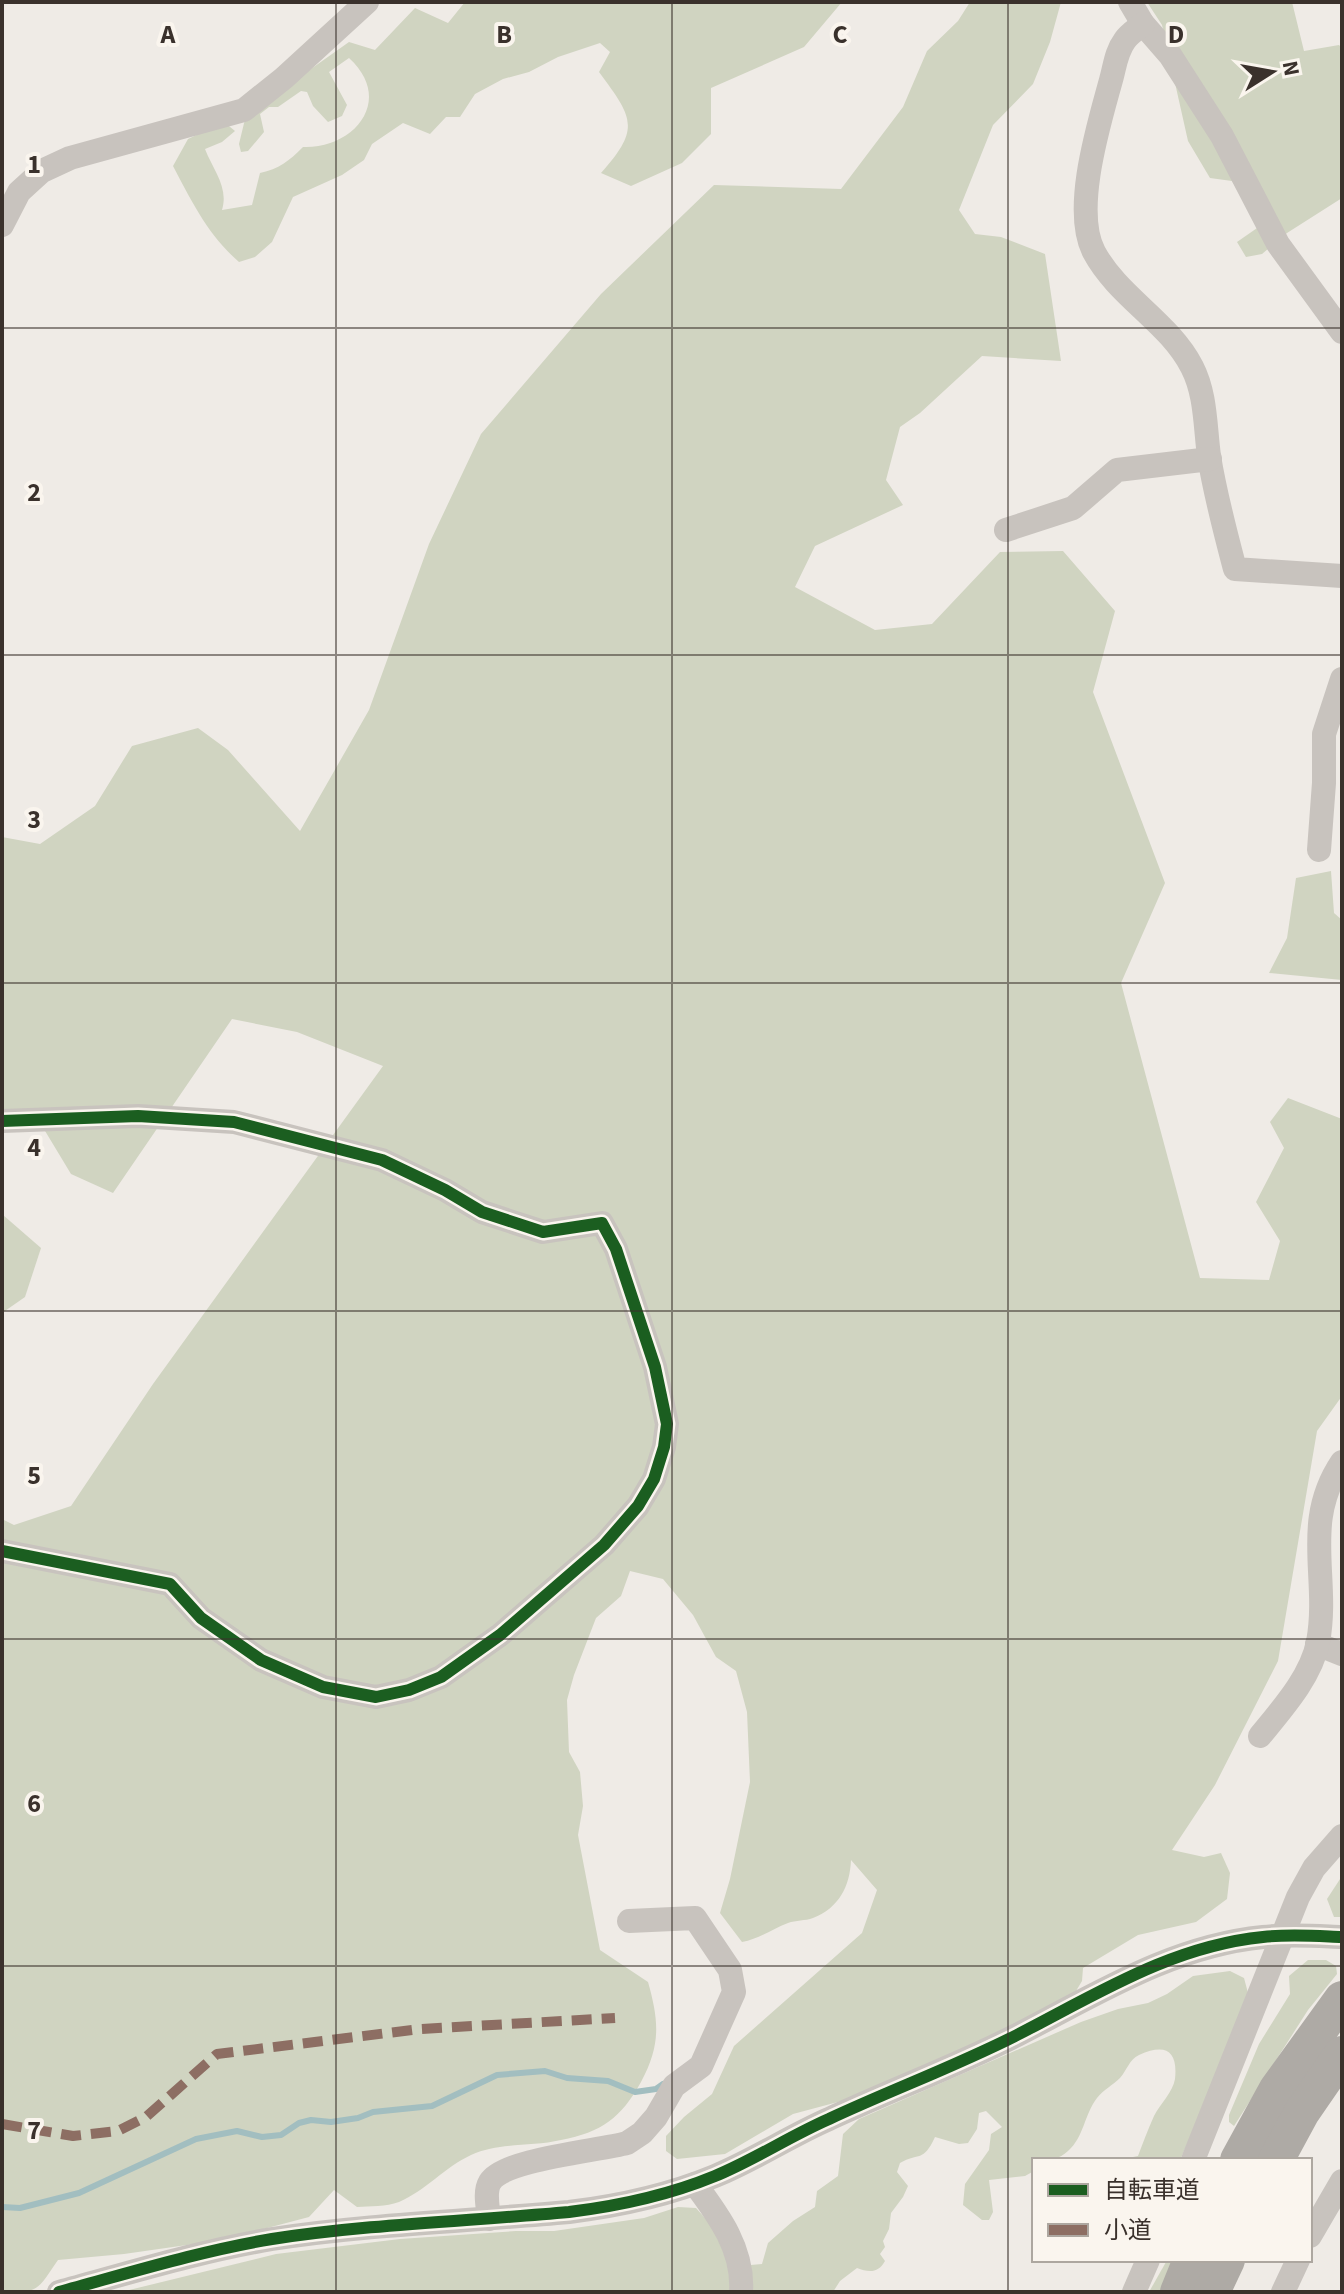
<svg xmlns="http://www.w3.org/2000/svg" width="1344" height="2294" font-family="'Source Sans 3','Noto Sans JP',sans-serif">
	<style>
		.green { fill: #d0d4c1 }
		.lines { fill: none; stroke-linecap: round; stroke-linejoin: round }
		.stream { stroke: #a2bec0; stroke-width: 6 }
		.minor { stroke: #c8c3be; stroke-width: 24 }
		.highway { stroke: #aeaaa5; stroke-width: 36 }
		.quiet { stroke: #8d6e63; stroke-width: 10; stroke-dasharray: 20 10; stroke-linecap: butt }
		.cycleway-casing { stroke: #faf5ee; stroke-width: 17 }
		.cycleway { stroke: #1b5e20; stroke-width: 12 }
		.grid { fill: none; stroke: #3a312c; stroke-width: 2; stroke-opacity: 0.55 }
		.grid-label { font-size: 26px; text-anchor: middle; font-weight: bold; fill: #3a312c; stroke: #faf5ee; stroke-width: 8; stroke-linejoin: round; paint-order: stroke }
	</style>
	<rect width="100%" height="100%" fill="#efebe6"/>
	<g class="green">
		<path d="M465,2h377l-38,45 -93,41v46l-29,29 -51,23 -30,-13c40,-45 32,-55 -2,-101l11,-20 -10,-9 -42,14 -29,15 -26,7 -28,15 -15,23h-14l-16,17 -27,-11 -31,21 -8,16 -22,15 -49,22 -21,45 -17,15 -16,5c-31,-27 -47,-60 -66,-96l15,-27 36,-17 11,9 -13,11 -17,7c8,21 24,38 17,61l30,-5 8,-32c19,-4 29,-12 43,-26 51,2 92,-47 46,-89l-20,14 18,33 -5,11 -14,6 -15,-16 -6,-14 -6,-1 -23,16h-9l-9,7 4,18 -16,19 -7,1 -2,-8 7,-29 103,-73 26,8 40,-42 33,15z"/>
		<path d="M970,2h91l-11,40 -17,42 -40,41 -34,85 16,24 26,3 44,17 16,107 -79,-5 -62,57 -20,14 -14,53 17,25 -88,41 -20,41 80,43 57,-6 68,-72 63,-1 52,60 -22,81 72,191 -44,100 79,295 69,2 11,-39 -24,-39 28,-54 -14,-26 18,-24 54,21v277l-25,35 -39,230 -63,124 -43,65 32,7 17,-4 9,20 -3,26 -31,23 -58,13 -55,33 -1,13 -6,10 -64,35 -163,73 -56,15 -68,40 -48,5 -11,-8v-15l18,-19 28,-23 22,-48 128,-113 15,-43 -26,-30c-1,26 -12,48 -38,58 -8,3 -17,2 -25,5 -16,6 -29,16 -46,19l-22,-29 10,-34 20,-97 -3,-70 -11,-41 -20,-14 -23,-42 -30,-36 -33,-8 -9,25 -25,22 -22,57 -7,25 2,52 11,20 3,34 -5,29 22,115 48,32c11,39 13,63 -7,100 -20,36 -39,50 -80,58 -30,7 -62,2 -90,15 -26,12 -46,36 -72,47 -13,5 -29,4 -42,5l-23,-17 -25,27 -87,23 -98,14 -66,6c-20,29 -19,34 -56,31v-772l12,6 57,-19 82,-122 230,-318 -86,-34 -65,-13 -119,174 -42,-19 -38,-63 -31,-1v-273l38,7 55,-38 37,-60 66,-18 30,22 72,81 69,-121 60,-166 52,-110 120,-140 113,-109 127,4 62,-82 24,-56 31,-30z"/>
		<path d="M1147,2h145l12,49 35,-6 3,3v150l-55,35 -25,21 -16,3 -9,-15 23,-16 -28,-45 -22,-3 -22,-37 -26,-116z"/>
		<path d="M1331,871l3,42 8,7v60l-73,-7 18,-35 9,-60z"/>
		<path d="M3,1215l38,33 -16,49 -23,16z"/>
		<path d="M1342,1876v41h-8l-7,-18z"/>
		<path d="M1308,1960h18l10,6 1,8 -29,36 -74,116 -5,-4v-7l30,-71 31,-50 -1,-18z"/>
		<path d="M1230,1971l14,7 4,15 -11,39 -57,128h-62l20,-4c5,-13 10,-27 16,-40 6,-12 19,-24 21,-37 3,-28 -9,-36 -36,-24 -10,5 -12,15 -19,23 -7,7 -17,12 -23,20 -13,17 -13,39 -29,53 -11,10 -20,9 -34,9v11l-9,5 -36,4 4,32 -4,8h-7l-19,-15 2,-21 24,-34 2,-16 11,-7 -16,-16 -7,2 -2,16 -9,14 -9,1 -24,-7c-12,26 -16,15 -35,26l-3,9 11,14 -5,11 -12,16 -2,16 -6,12 2,6 -5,7 5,7c-7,13 -17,11 -28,7l-17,13 -7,11h-712l155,-38 124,-15 116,-8h38l90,-13 34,-11 18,1 25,28 7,31 34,-3 6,-21 25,-22 22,-14 2,-16 21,-15 5,-42 16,-15 222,-97 37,-13 30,-6 19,-9 26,-18z"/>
		<path d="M1176,2260l-11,32h-16l17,-30z"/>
	</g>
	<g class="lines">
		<path class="stream" d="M2,2207l18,1 59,-15 117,-54 41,-8 25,6 19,-2 18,-12 12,-3 20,2 27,-4 15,-6 59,-6 65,-31 48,-4 22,7 41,3 27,11 21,-3 7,-5"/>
		<g class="minor">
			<path d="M1130,2l13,22 27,31 52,81 56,108 64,88"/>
			<path d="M1143,24c-6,5 -14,10 -18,16 -9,12 -10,26 -14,40 -12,44 -39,130 -17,172 24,45 75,70 98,115 14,27 13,59 17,89 6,38 16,75 26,113l107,7"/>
			<path d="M2,225l17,-33 23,-21 28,-13 174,-48 40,-32 83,-76"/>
			<path d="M1006,530l67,-22 44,-38 93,-11"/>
			<path d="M1319,850l5,-67v-49l18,-55"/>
			<path d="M2,1121l136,-5 96,6 148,38 63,30 37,22 61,20 59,-9 14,26 39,118 12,57 -3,23 -10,32 -16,27 -34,39 -104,90 -59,42 -32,13 -33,7 -53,-10 -62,-27 -60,-42 -31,-34 -168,-33"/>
			<path d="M1317,1644l25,10"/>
			<path d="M1260,1736c22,-27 51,-59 58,-94 12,-65 -17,-119 24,-180"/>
			<path d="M1193,2160l105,-263 16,-29 28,-32"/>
			<path d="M695,2184c24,32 49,66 46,108"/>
			<path d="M489,2219c-1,-12 -5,-27 1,-37 14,-23 108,-31 137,-39l15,-10 14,-16 18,-31 27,-20 33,-74 -4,-22 -35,-52 -66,3"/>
			<path d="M1310,2236l32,-55"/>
			<path d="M59,2292c70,-19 141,-41 213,-53 98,-15 198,-18 297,-27 49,-6 100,-17 146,-36 39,-16 75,-40 114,-57 62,-29 127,-53 188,-84 80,-41 155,-89 246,-98 26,-3 53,-1 79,0"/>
			<path d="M1134,2292l14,-32"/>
			<path d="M1283,2292l15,-32"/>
		</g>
		<g class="highway">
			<path d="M1238,2160l39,-71 65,-90"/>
			<path d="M1276,2160l26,-48 40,-58"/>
			<path d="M1178,2292l13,-32"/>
			<path d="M1212,2292l15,-32"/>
		</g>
		<path class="quiet" d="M2,2124l71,12 45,-5 28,-14 71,-63 203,-25 195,-11"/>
		<g class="cycleway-casing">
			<g id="cycleway">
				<path d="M2,1121l136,-5 96,6 148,38 63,30 37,22 61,20 59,-9 14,26 39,118 12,57 -3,23 -10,32 -16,27 -34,39 -104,90 -59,42 -32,13 -33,7 -53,-10 -62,-27 -60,-42 -31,-34 -168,-33"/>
				<path d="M59,2292c70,-19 141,-41 213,-53 98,-15 198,-18 297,-27 49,-6 100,-17 146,-36 39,-16 75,-40 114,-57 62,-29 127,-53 188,-84 80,-41 155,-89 246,-98 26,-3 53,-1 79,0"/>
			</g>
		</g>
		<use href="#cycleway" class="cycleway"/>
	</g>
	<path class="grid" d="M336,2v2290M672,2v2290M1008,2v2290M2,328h1340M2,655h1340M2,983h1340M2,1311h1340M2,1639h1340M2,1966h1340"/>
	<g class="grid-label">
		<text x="168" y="43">A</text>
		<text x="504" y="43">B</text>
		<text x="840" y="43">C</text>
		<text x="1176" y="43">D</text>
		<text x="34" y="173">1</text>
		<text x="34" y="501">2</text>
		<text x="34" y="828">3</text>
		<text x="34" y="1156">4</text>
		<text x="34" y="1484">5</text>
		<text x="34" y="1812">6</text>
		<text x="34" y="2139">7</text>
	</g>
	<rect width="1344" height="2294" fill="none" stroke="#3a312c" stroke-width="8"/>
	<rect x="1032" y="2158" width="280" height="104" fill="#faf5ee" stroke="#ada7a0" stroke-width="2"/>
	<rect x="1048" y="2184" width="40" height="12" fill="#1b5e20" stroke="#ada7a0" stroke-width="2"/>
	<text x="1104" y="2198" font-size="24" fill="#3a312c">自転車道</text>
	<rect x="1048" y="2224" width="40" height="12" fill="#8d6e63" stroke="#ada7a0" stroke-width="2"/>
	<text x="1104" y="2238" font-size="24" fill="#3a312c">小道</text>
	<g transform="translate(1272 72) rotate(79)" stroke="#faf5ee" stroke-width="6" paint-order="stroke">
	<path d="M0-6L14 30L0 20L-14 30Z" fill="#3a312c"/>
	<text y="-12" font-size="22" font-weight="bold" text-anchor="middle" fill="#3a312c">N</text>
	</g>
</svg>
